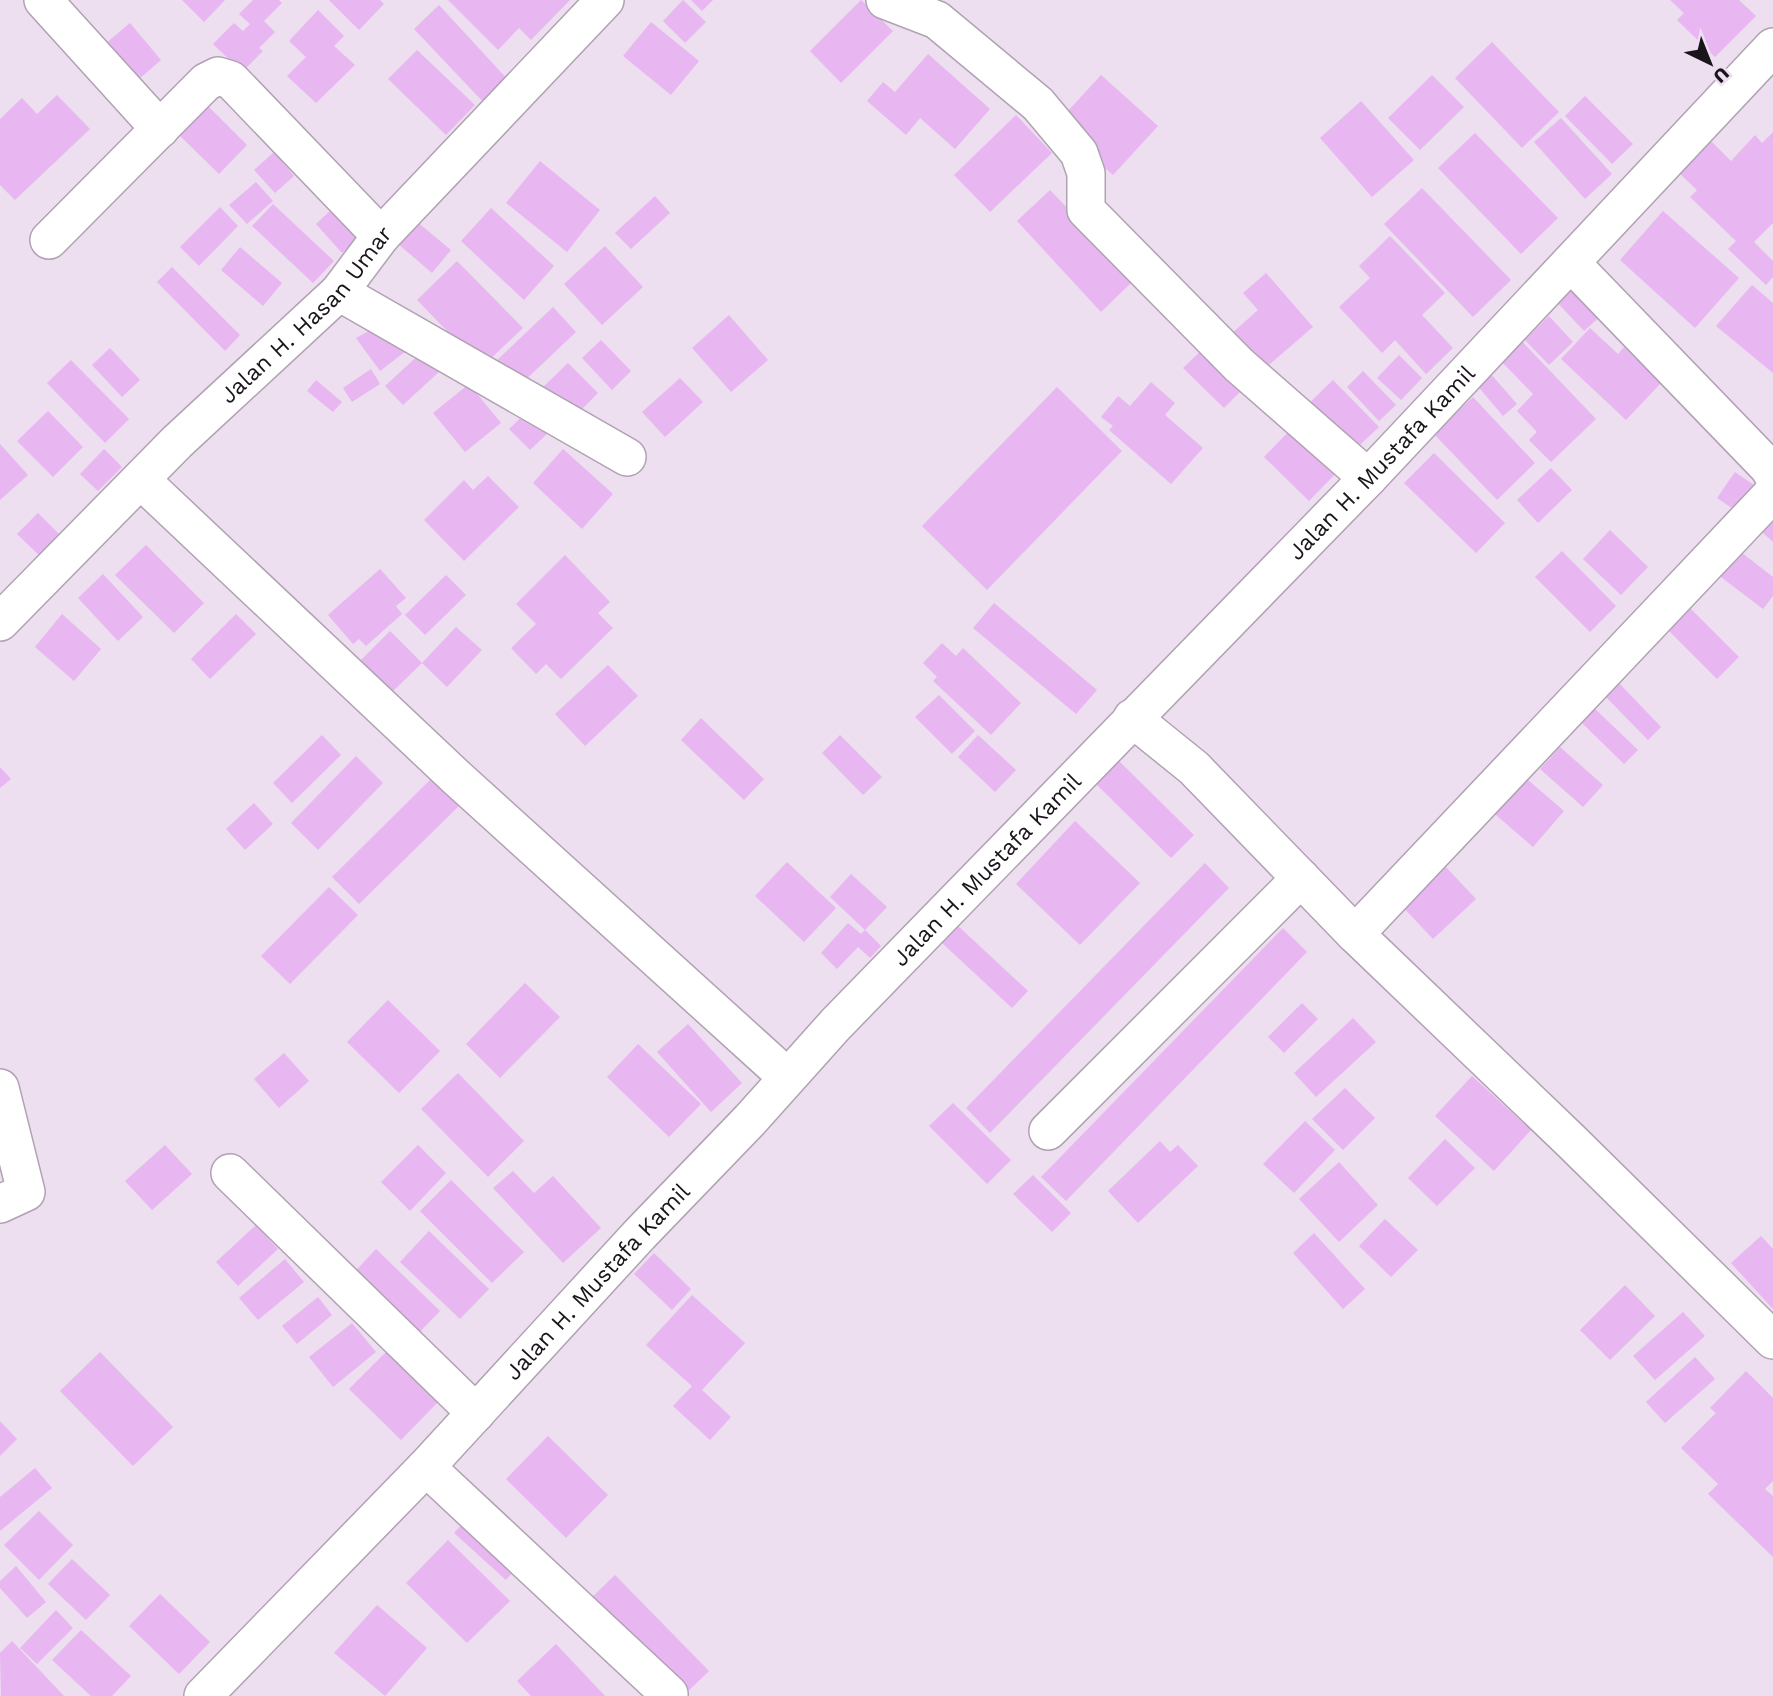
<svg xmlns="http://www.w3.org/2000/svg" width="1773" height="1696" font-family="'Work Sans',sans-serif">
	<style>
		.building { fill: #e8b6f1 }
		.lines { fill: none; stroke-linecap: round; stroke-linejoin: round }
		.minor-casing { stroke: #b0a2b2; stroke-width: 40 }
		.minor { stroke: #fff; stroke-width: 37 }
		.labels { text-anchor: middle; stroke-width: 5; stroke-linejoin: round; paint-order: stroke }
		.street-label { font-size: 23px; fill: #1a151b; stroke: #eddff0 }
	</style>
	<rect width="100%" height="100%" fill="#eddff0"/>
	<g class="building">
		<path d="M182,0h43l-21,22z"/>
		<path d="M253,0h26l3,3 -18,18 11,11 -16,16 4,3 -21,21 -29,-28 21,-21 9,8 7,-7 -11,-10z"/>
		<path d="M329,0h51l4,4 -25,26z"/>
		<path d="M448,0h122l-39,40 -12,-12 -21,22z"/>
		<path d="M683,0l23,22 -21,21 -22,-22z"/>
		<path d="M691,0h22l-11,11z"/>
		<path d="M861,0l32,31 -52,52 -31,-32z"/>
		<path d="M1670,0h69l17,16 -41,41 -38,-37 7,-7z"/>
		<path d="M439,5l71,77 -24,23 -72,-76z"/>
		<path d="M318,10l26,26 -10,10 21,19 -39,38 -29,-27 19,-19 -17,-16z"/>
		<path d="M651,22l48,39 -28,34 -48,-39z"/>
		<path d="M130,23l31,37 -30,26 -32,-37z"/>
		<path d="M1492,42l67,70 -37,36 -67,-70z"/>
		<path d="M417,50l58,55 -29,30 -58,-56z"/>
		<path d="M928,54l62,55 -35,40 -35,-31 -14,17 -39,-34 16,-19 12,10z"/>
		<path d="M1101,75l57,51 -45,49 -57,-51z"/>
		<path d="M1432,75l32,32 -44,43 -32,-32z"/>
		<path d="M57,95l33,34 -75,71 -15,-15v-66l22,-21 15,16z"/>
		<path d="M1585,96l48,48 -21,20 -47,-48z"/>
		<path d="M202,100l45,45 -28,29 -46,-45z"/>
		<path d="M1361,101l53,59 -42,37 -52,-59z"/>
		<path d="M1016,115l36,38 -62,59 -36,-37z"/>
		<path d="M1561,118l51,56 -27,25 -51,-57z"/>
		<path d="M1773,132v91l-19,19 19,19v16l-7,8 -38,-36 8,-8 -46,-44 7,-7 -22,-21 28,-36 28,28 24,-26 7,8z"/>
		<path d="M1475,133l83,85 -37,36 -83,-86z"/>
		<path d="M274,152l20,24 -19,17 -21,-23z"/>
		<path d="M540,161l60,49 -33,42 -61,-49z"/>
		<path d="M256,182l17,19 -26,23 -18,-19z"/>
		<path d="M1422,188l89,92 -38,37 -89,-93z"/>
		<path d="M1050,190l85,89 -34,33 -84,-91z"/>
		<path d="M655,196l15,17 -39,36 -16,-16z"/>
		<path d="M273,204l61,57 -21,22 -61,-57z"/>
		<path d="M220,207l18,19 -39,40 -19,-19z"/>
		<path d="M333,208l27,29 -18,16 -26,-29z"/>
		<path d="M491,208l63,58 -30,34 -63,-59z"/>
		<path d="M1663,211l76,67 -44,50 -75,-68z"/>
		<path d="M416,221l35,29 -19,23 -35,-30z"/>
		<path d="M1390,236l55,57 -23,22 31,33 -27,26 -31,-34 -13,13 -43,-46 31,-29 -11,-12z"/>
		<path d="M605,246l38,41 -41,38 -38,-41z"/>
		<path d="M240,247l42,36 -19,23 -42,-36z"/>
		<path d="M457,261l66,67 -41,39 -65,-67z"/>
		<path d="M172,267l68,68 -15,16 -68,-69z"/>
		<path d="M1266,273l47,54 -51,44 -32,-36 28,-25 -15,-17z"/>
		<path d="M1572,280l31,34 -19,17 -31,-33z"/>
		<path d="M1752,285l21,18v70l-57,-47z"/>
		<path d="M553,307l23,25 -57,54 -23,-25z"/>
		<path d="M729,315l39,45 -37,32 -39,-44z"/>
		<path d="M1549,316l24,26 -24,23 -24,-25z"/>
		<path d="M385,322l25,26 -30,23 -24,-33z"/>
		<path d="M1590,328l28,26 6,-7 37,36 -35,37 -65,-61z"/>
		<path d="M1516,335l80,84 -45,43 -22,-22 8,-8 -20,-21 16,-17 -38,-39z"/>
		<path d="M601,340l30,31 -19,19 -30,-32z"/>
		<path d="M1207,345l40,40 -23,23 -41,-40z"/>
		<path d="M110,348l30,32 -18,17 -30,-32z"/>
		<path d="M423,351l18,19 -38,35 -18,-19z"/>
		<path d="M1399,355l23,23 -21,22 -24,-22z"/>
		<path d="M71,360l58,59 -24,24 -58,-60z"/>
		<path d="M568,363l30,30 -26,26 -30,-31z"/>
		<path d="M1483,365l34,39 -14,12 -33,-39z"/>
		<path d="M371,369l9,15 -28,18 -9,-14z"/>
		<path d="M1363,371l33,34 -17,16 -32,-34z"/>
		<path d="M680,378l23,24 -38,35 -23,-25z"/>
		<path d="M316,380l26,22 -9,10 -26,-21z"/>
		<path d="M1333,380l46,47 -32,30 -45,-47z"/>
		<path d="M1151,382l24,21 -10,12 38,33 -32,36 -62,-54 4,-4 -12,-9 17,-21 12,10z"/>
		<path d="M469,384l32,39 -36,29 -32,-39z"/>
		<path d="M1057,387l65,64 -135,139 -65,-64z"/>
		<path d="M1473,397l62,66 -38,37 -63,-66z"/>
		<path d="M530,409l21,21 -21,20 -21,-21z"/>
		<path d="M48,411l35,36 -30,30 -36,-36z"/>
		<path d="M1297,423l45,44 -33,34 -45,-44z"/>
		<path d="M0,444l28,31 -28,25z"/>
		<path d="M104,449l18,18 -24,24 -18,-17z"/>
		<path d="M563,449l50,45 -31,35 -49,-46z"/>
		<path d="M1434,453l71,70 -29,30 -72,-70z"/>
		<path d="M1551,468l21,22 -34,33 -21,-23z"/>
		<path d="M1735,472l22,15 -19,25 -21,-14z"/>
		<path d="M488,476l31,31 -55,54 -40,-41 40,-40 9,10z"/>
		<path d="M38,513l25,25 -20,21 -26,-25z"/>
		<path d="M1773,520v22l-11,-10z"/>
		<path d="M1610,530l38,37 -27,28 -38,-36z"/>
		<path d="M146,545l58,58 -30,30 -59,-58z"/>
		<path d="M1737,549l36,28v19l-10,13 -46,-35z"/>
		<path d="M1562,551l54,55 -26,26 -55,-55z"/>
		<path d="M565,555l45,47 -12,11 15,15 -52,51 -15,-15 -10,10 -25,-26 25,-24 -20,-20z"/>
		<path d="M380,569l26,29 -10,8 6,8 -36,32 -7,-7 -6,5 -25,-29z"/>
		<path d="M103,574l40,43 -25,24 -40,-43z"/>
		<path d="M446,575l20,20 -41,40 -20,-20z"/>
		<path d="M994,603l103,87 -21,24 -103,-86z"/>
		<path d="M1687,605l52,52 -22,22 -52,-52z"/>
		<path d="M62,614l39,35 -27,32 -39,-34z"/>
		<path d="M236,614l20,20 -46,45 -19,-20z"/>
		<path d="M456,627l26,23 -35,37 -25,-24 -30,29 -31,-32 29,-29 32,32z"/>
		<path d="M942,643l14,13 7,-8 58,55 -30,32 -58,-54 4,-4 -14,-14z"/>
		<path d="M608,665l30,31 -53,50 -30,-32z"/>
		<path d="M1616,680l45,47 -13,13 -45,-46z"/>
		<path d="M939,695l36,36 -23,23 -37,-37z"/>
		<path d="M1592,706l46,44 -14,14 -45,-44z"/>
		<path d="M701,718l63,61 -20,21 -63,-60z"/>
		<path d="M322,735l19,20 -49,48 -19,-20z"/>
		<path d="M840,735l42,42 -19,18 -41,-42z"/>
		<path d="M978,735l38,35 -21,22 -37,-35z"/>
		<path d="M1560,747l43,38 -20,22 -43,-38z"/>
		<path d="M356,756l27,27 -65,67 -27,-27z"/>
		<path d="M1119,761l75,74 -23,23 -75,-74z"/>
		<path d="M0,767l11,12 -11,9z"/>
		<path d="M1520,773l44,38 -31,36 -44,-38z"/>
		<path d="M432,778l27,28 -100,98 -27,-27z"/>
		<path d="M254,803l19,21 -28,26 -19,-21z"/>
		<path d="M1075,821l65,62 -60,62 -64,-61z"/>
		<path d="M787,862l49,46 -32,34 -49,-46z"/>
		<path d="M1205,863l24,25 -239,245 -24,-25z"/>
		<path d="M1444,865l32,34 -43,40 -32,-34z"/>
		<path d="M851,874l36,33 -22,23 -35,-33z"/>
		<path d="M329,887l29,28 -68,69 -29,-28z"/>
		<path d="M848,923l13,11 4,-4 16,16 -11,12 -12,-11 -21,22 -16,-16z"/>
		<path d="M957,925l71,66 -16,17 -71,-66z"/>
		<path d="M1283,928l24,24 -241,249 -25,-24z"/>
		<path d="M525,983l35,34 -60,61 -34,-34z"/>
		<path d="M388,1000l52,51 -41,42 -52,-51z"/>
		<path d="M1302,1003l16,16 -34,34 -16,-16z"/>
		<path d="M1353,1018l23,24 -60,55 -22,-24z"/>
		<path d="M688,1024l54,59 -31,29 -54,-60z"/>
		<path d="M638,1044l63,60 -32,33 -62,-60z"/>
		<path d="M284,1053l25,28 -30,27 -25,-29z"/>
		<path d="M458,1073l66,68 -36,36 -67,-68z"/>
		<path d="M1472,1076l59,54 -37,41 -59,-55z"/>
		<path d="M1345,1088l30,30 -32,32 -31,-31z"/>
		<path d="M953,1103l58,57 -24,24 -58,-58z"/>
		<path d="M1305,1121l30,29 -41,43 -31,-29z"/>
		<path d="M1445,1139l30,29 -38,38 -29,-28z"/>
		<path d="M1160,1141l10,11 8,-7 20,21 -60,57 -30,-32z"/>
		<path d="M165,1145l27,29 -40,36 -27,-29z"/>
		<path d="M418,1145l28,28 -36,38 -29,-29z"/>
		<path d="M1339,1162l39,43 -39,37 -40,-43z"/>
		<path d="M513,1171l21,22 19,-17 48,52 -38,35 -70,-75z"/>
		<path d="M1033,1175l38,38 -19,19 -39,-38z"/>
		<path d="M451,1180l73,72 -32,31 -72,-72z"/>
		<path d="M1385,1219l33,31 -27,27 -32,-31z"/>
		<path d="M256,1225l22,24 -40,37 -22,-24z"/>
		<path d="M429,1231l60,58 -29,30 -60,-57z"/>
		<path d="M1314,1233l51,56 -22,20 -50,-56z"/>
		<path d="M1761,1236l12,13v60l-42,-46z"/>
		<path d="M376,1249l64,62 -30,31 -64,-61z"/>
		<path d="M654,1253l37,36 -19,21 -38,-36z"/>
		<path d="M285,1259l19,23 -46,38 -19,-22z"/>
		<path d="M1625,1285l30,31 -45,44 -30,-30z"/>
		<path d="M692,1295l53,48 -43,47 29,27 -21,23 -37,-34 19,-20 -46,-41z"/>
		<path d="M318,1297l14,18 -35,29 -15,-18z"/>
		<path d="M1683,1312l22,24 -50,44 -22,-24z"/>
		<path d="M352,1323l24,29 -43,35 -24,-30z"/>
		<path d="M100,1352l73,75 -40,39 -73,-75z"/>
		<path d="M386,1352l52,50 -37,38 -52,-51z"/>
		<path d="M1695,1357l20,22 -50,44 -19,-21z"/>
		<path d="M1746,1371l27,27v83l-8,8 8,7v61l-65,-63 10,-10 -37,-36 35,-35 -6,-5z"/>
		<path d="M0,1421l17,18 -17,17z"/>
		<path d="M548,1436l60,59 -42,43 -60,-59z"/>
		<path d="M35,1468l17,20 -52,43v-34z"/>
		<path d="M39,1511l34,34 -34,35 -35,-35z"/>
		<path d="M470,1515l52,46 -16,19 -52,-47z"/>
		<path d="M448,1540l62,61 -43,42 -61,-60z"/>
		<path d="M72,1559l38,36 -24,25 -38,-36z"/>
		<path d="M16,1566l30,36 -19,16 -27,-30v-7z"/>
		<path d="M615,1575l94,96 -26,25 -99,-91z"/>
		<path d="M160,1594l50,48 -31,32 -50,-48z"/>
		<path d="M377,1605l50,43 -42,48 -51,-43z"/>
		<path d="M56,1610l17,18 -36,36 -17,-16z"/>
		<path d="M81,1630l50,46 -19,20h-21l-39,-36z"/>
		<path d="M12,1641l52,55h-63l-1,-43z"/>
		<path d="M556,1644l49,52h-74l-14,-15z"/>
	</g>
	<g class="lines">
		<g class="minor-casing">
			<g id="minor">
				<path d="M43,0l117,129"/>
				<path d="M885,0l52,20 101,84 41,49 7,20v37l153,155 129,113"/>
				<path d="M49,240l157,-158 12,-6 13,4 150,156"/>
				<path d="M1571,263l198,205 4,7"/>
				<path d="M339,292l288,165"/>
				<path d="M141,480l316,298 330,299"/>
				<path id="s1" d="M0,622l177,-180 162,-150 42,-56 224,-236"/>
				<path d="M1132,718l62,50 161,166 216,207 202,199"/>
				<path d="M1355,934l418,-441"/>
				<path d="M0,1088l26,104 -26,12"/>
				<path d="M1048,1131l253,-253"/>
				<path d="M230,1173l246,240"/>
				<path d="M426,1467l243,227"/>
				<path id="s2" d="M203,1696l223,-229 214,-233 110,-114 86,-96 532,-546 405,-431"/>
			</g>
		</g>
		<use href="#minor" class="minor"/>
	</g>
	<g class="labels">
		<g class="street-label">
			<text dy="8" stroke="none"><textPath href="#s1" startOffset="434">Jalan H. Hasan Umar</textPath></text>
			<text dy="8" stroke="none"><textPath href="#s2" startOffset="1706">Jalan H. Mustafa Kamil</textPath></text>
			<text dy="8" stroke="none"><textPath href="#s2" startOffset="1139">Jalan H. Mustafa Kamil</textPath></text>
			<text dy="8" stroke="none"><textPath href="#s2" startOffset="572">Jalan H. Mustafa Kamil</textPath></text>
		</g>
	</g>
	<g transform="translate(1710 63) rotate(137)" stroke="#eddff0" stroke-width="5" paint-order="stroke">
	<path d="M0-5L12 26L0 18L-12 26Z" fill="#1a151b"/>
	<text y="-10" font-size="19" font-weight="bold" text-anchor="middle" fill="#1a151b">U</text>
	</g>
</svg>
